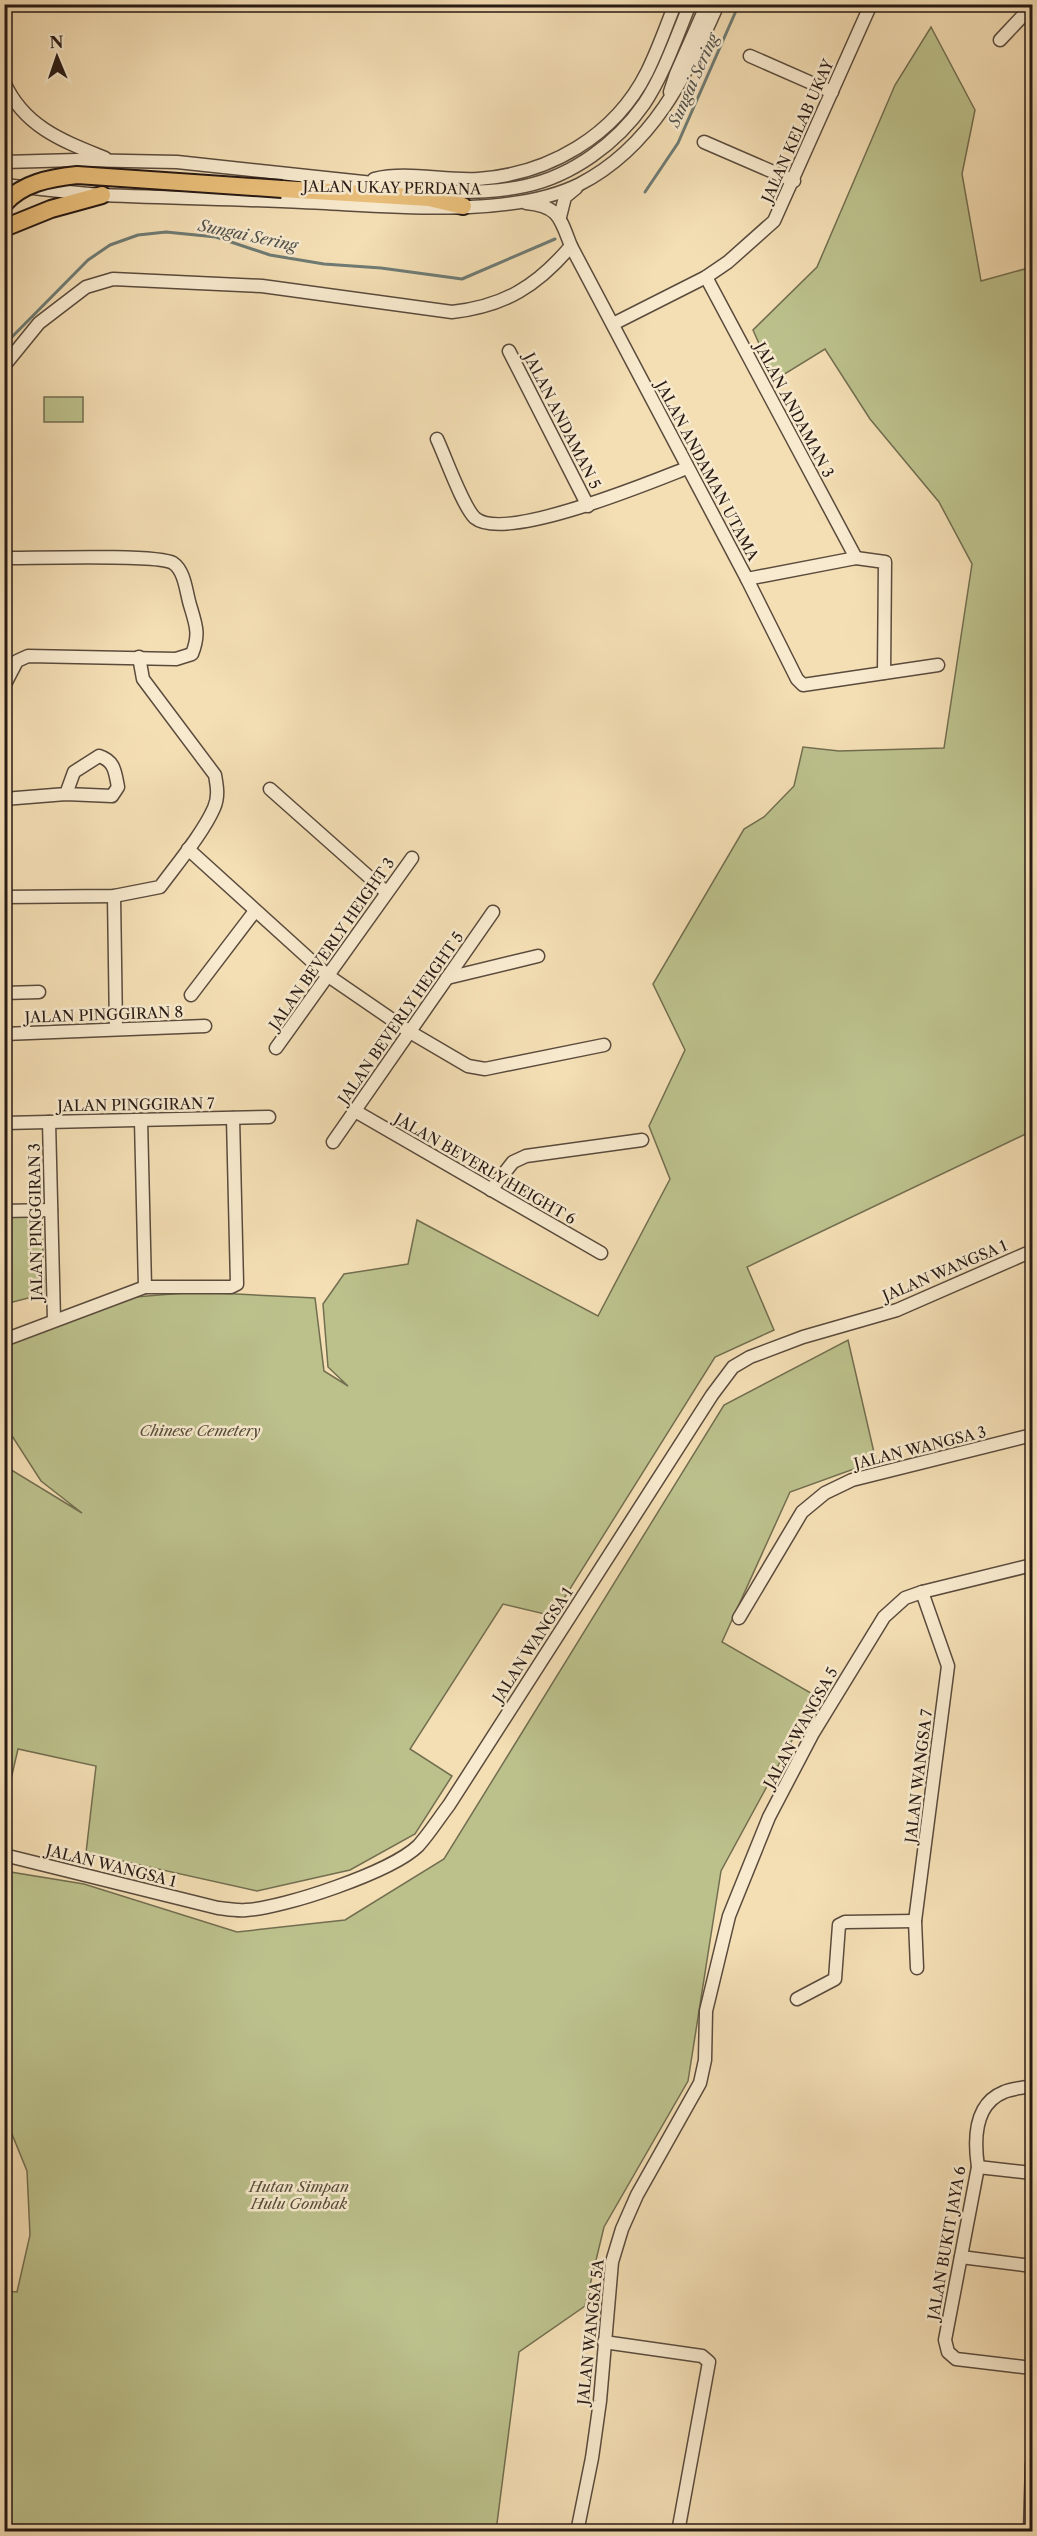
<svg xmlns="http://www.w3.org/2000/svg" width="1037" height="2536" font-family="'Libre Caslon Text',serif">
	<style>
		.green { fill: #bcc18c; stroke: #726e50; stroke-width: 1.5 }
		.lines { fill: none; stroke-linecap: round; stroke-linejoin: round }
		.stream { stroke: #6e7b74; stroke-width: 3 }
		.minor-casing { stroke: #5a4b3d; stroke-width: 15 }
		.highway-casing { stroke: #271a15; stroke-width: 20 }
		.minor { stroke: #f8eace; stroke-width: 12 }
		.highway { stroke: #eabf7a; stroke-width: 16 }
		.highway-bridge-casing { stroke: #271a15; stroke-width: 20; stroke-linecap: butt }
		.highway-bridge { stroke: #eabf7a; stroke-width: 16 }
		.labels { text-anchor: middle; stroke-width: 5; stroke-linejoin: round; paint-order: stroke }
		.street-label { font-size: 15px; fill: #271a15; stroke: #f8eace }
		.park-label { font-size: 15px; font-style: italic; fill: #544c39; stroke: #f8eace }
		.water-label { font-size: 16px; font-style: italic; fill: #51524d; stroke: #f8eace }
	</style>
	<rect width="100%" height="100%" fill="#f4deb4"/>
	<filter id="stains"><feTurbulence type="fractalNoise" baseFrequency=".00333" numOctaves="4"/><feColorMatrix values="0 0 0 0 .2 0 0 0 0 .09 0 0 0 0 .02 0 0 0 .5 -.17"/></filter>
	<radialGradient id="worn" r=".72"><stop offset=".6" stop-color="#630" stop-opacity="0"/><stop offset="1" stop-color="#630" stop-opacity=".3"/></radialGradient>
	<g class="green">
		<path d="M931,27l44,83 -13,64 19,107 51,-14v864l-285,136 27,63 -59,27 -162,259 -50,-12 -93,145 42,27 -37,58 -65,36 -93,21 -171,-38 10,-87 -78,-17 -13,56v-339l77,47 -41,-32 -36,-56v-79l60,-26 70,-23 62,-5 118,6 9,73 24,15 -20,-19 -5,-63 21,-30 64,-10 9,-44 181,96 72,-137 -21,-53 36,-76 -32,-66 91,-155 20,-12 30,-31 9,-39 36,4 105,-3 28,-184 -33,-62 -69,-83 -45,-70 -50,31 -22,-50 64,-63 78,-182z"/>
		<rect x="44" y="397" width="39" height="25"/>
		<path d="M42,1215l2,79 -39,10v-87z"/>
		<path d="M848,1340l28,121 -86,31 -68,150 94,54 -95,175 -33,210 -84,146 -19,79 -66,46 -23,179h-491v-240l12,1 13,-57 -3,-64 -22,-54 -1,-246 80,13 153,48 108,-12 99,-61 280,-454z"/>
	</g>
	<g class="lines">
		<g class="stream">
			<path d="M645,192l33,-49 61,-139"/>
			<path d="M4,345l84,-85 22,-15 28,-10 28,-3 50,5 54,18 54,9 57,4 81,11 93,-40"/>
		</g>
		<g class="minor-casing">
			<g id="minor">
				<path d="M1000,40l32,-34"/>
				<path d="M750,56l82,36"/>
				<path d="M4,82c20,45 59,59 101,76"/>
				<path d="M670,92l6,-18 31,-70"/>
				<path d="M704,142l90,39"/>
				<path d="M4,162l73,-2 100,2 280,30c23,0 46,-1 68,-6 47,-10 92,-43 119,-82 20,-30 32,-66 46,-100"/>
				<path d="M374,179c34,-8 69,2 104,0 71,-5 137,-43 169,-107 11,-22 19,-45 28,-68"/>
				<path d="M4,185c33,3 67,8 100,10 66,3 133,4 199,7 80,3 206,18 277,-18 72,-37 107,-109 138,-180"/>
				<path d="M526,203c33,3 34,15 45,43l176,333 50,100 6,6 135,-20"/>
				<path d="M560,217l5,-20 11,-9"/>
				<path d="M706,277l150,281"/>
				<path d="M613,324l93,-47 22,-15 46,-41 97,-217"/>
				<path d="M509,351l79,155"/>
				<path d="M4,366l35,-43 47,-36 27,-8 149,7 190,26c53,-6 85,-26 119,-66"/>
				<path d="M437,439c8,17 26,68 38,79 30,25 176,-36 212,-50"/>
				<path d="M4,556l8,2c25,0 146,-4 161,5 12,8 13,29 17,42 6,20 10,29 2,49l-16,5 -148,-3 -11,5 -13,25"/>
				<path d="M747,579l109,-21 29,4 -1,111"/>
				<path d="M270,789l116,103"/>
				<path d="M4,799l62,-5 46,2 6,-9c-3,-15 -3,-26 -19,-31l-25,16 -8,22"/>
				<path d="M188,849l139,126 83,57 58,34 17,3 119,-24"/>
				<path d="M114,896l2,133"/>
				<path d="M4,897l110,-1 46,-9c17,-23 43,-54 54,-79 5,-11 3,-22 1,-33l-72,-96 -4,-22"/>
				<path d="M447,978l91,-22"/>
				<path d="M4,993l35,-1"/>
				<path d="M191,995l64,-84"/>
				<path d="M4,1034l201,-8"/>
				<path d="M276,1048l136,-190"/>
				<path d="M355,1111l246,142"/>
				<path d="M141,1120l4,167"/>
				<path d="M49,1122l5,198"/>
				<path d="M4,1123l265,-6"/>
				<path d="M333,1142l160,-230"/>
				<path d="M491,1190l22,-28 13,-6 116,-16"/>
				<path d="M4,1211l47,-1"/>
				<path d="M4,1340l141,-53h86l6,-3 -4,-166"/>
				<path d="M739,1618l63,-106 23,-19 27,-13 180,-45"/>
				<path d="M4,1855l214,53c9,1 19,3 28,2 38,-2 145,-38 172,-64 11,-12 21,-28 31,-41l263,-410 21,-28 17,-10 53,-20 94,-27 135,-59"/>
				<path d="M917,1968l-2,-47 33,-255 -26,-74"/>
				<path d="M797,1999l38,-20 4,-54 6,-3 70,-1"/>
				<path d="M1032,2086c-8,2 -19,2 -28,6 -30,12 -30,48 -26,75l-33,173 3,12 8,7 76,9"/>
				<path d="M978,2167l54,6"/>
				<path d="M961,2257l71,9"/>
				<path d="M604,2342l98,14 7,6 -31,170"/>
				<path d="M577,2532l15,-74 8,-57 12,-139 10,-33 15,-34 63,-112 5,-23 1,-49 23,-95 40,-99 44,-84 71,-116 21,-19 17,-6 110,-27"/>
				<path d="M1030,2532l2,-68"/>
			</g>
		</g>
		<g class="highway-casing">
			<g id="highway">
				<path d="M282,189l147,9 34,8"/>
				<path d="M4,228l47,-19 51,-14"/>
			</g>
		</g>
		<use href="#minor" class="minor"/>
		<use href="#highway" class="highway"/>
		<g class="highway-bridge-casing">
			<path id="highway-bridge" d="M4,204c18,-21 46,-26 73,-29l205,14"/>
		</g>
		<use href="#highway-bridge" class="highway-bridge"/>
	</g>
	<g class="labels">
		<g class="street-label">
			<text transform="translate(798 131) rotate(-66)" y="5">JALAN KELAB UKAY</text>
			<text transform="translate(392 188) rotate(1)" y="5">JALAN UKAY PERDANA</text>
			<text transform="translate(794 410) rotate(62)" y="5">JALAN ANDAMAN 3</text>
			<text transform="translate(562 421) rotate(63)" y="5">JALAN ANDAMAN 5</text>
			<text transform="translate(707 471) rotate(62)" y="5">JALAN ANDAMAN UTAMA</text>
			<text transform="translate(332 944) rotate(-55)" y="5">JALAN BEVERLY HEIGHT 3</text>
			<text transform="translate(104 1015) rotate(-2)" y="5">JALAN PINGGIRAN 8</text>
			<text transform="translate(401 1018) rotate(-55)" y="5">JALAN BEVERLY HEIGHT 5</text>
			<text transform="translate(136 1105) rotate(-1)" y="5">JALAN PINGGIRAN 7</text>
			<text transform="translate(485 1169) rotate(30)" y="5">JALAN BEVERLY HEIGHT 6</text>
			<text transform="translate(36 1222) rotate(-91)" y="5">JALAN PINGGIRAN 3</text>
			<text transform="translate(945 1271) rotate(-23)" y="5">JALAN WANGSA 1</text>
			<text transform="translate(920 1448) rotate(-14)" y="5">JALAN WANGSA 3</text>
			<text transform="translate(533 1645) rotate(-57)" y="5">JALAN WANGSA 1</text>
			<text transform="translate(801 1728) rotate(-61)" y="5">JALAN WANGSA 5</text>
			<text transform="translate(919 1776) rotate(-83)" y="5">JALAN WANGSA 7</text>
			<text transform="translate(111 1866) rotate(14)" y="5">JALAN WANGSA 1</text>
			<text transform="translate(947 2243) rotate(-80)" y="5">JALAN BUKIT JAYA 6</text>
			<text transform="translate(591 2332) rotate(-84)" y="5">JALAN WANGSA 5A</text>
		</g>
		<g class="park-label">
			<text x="200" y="1436">Chinese Cemetery</text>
			<text x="299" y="2192">Hutan Simpan<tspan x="299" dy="17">Hulu Gombak</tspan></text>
		</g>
		<g class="water-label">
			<text transform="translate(693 80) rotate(-66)" y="6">Sungai Sering</text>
			<text transform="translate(248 235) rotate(12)" y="6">Sungai Sering</text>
		</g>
	</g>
	<rect width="1037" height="2536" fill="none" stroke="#f4deb4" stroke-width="24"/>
	<rect x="6" y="6" width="1025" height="2524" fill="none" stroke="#271a15" stroke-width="3"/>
	<rect x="12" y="12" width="1013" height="2512" fill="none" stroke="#271a15" stroke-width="1.5"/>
	<g transform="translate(57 57) rotate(358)" stroke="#f8eace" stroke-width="4.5" paint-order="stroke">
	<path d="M0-4.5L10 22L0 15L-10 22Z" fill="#271a15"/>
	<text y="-9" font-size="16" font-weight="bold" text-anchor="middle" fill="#271a15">N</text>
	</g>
	<rect width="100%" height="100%" filter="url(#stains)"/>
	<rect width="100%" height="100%" fill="url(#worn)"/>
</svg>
